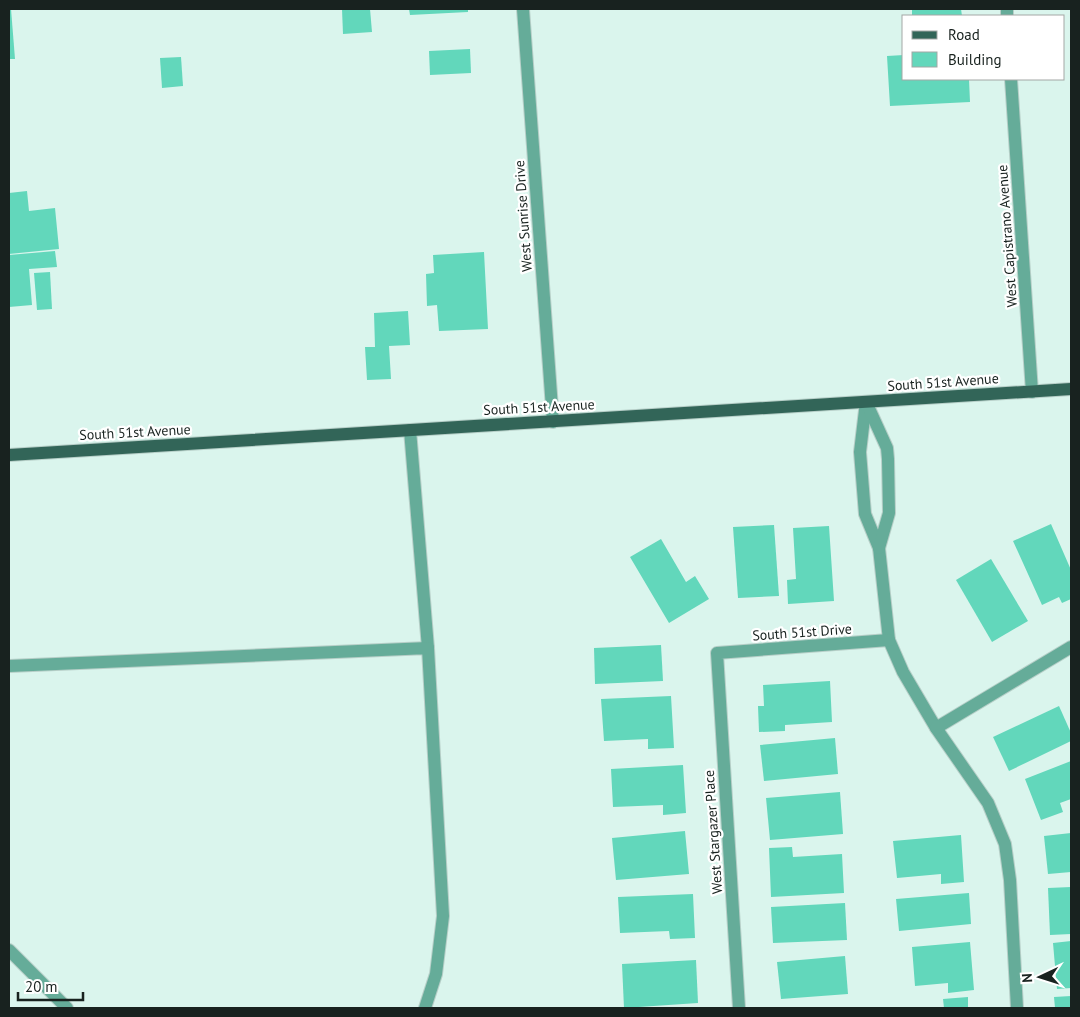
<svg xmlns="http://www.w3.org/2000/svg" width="1080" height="1017" font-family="'PT Sans',sans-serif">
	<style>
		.building { fill: #62d7bb }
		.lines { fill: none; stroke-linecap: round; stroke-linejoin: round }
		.minor-casing { stroke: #b7cfc8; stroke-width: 14 }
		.major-casing { stroke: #b7cfc8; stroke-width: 14 }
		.minor { stroke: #65ac99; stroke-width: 12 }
		.major { stroke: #326558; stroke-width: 12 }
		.labels { text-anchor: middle; stroke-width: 4.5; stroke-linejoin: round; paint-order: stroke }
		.street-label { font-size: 14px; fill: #18221f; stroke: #fff }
	</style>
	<rect width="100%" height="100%" fill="#daf5ed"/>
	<g class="building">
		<path d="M9,9h2l4,50h-6z"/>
		<path d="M342,9h28l2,23 -29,2z"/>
		<path d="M409,9h59v3l-58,3z"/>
		<path d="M912,9h49l1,7h-50z"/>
		<path d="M470,49l1,24 -41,2 -1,-24z"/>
		<path d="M904,55v24h65l1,23 -80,4 -3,-50z"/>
		<path d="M181,57l2,29 -21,2 -2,-30z"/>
		<path d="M27,191l2,20 26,-3 4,41 -50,5v-61z"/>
		<path d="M55,251l2,16 -28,2 3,36 -23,2v-52z"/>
		<path d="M484,252l4,77 -49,2 -2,-26 -10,1 -1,-32 8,-1 -1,-18z"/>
		<path d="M50,272l2,37 -15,1 -3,-37z"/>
		<path d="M408,311l2,34 -21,1 2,33 -24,1 -2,-33h10l-1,-34z"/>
		<path d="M1051,524l20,46v29l-9,4 -3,-6 -17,8 -29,-64z"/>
		<path d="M774,525l5,71 -41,2 -5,-71z"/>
		<path d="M829,526l5,75 -46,3 -1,-24 9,-1 -3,-51z"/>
		<path d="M661,539l25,43 9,-6 14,23 -40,24 -39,-66z"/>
		<path d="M991,559l37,62 -36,21 -36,-62z"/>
		<path d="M661,645l2,36 -68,3 -1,-36z"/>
		<path d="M830,681l2,41 -47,3v6l-26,1 -1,-26h6l-1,-21z"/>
		<path d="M671,696l3,52 -26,1v-10l-44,2 -3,-42z"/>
		<path d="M1059,706l12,27v8l-62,30 -16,-34z"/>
		<path d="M835,738l3,36 -74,7 -4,-36z"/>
		<path d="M1071,761v38l-11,4 3,9 -22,8 -16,-41z"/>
		<path d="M683,765l3,48 -23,2v-10l-50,2 -2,-38z"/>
		<path d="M840,792l3,42 -73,6 -4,-42z"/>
		<path d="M685,831l4,43 -73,6 -4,-42z"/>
		<path d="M1071,833v39l-23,2 -4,-38z"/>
		<path d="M961,835l3,47 -23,2v-10l-44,4 -4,-37z"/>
		<path d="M792,847l1,10 49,-3 2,39 -73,4 -2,-49z"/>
		<path d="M1071,887v47l-21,1 -2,-47z"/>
		<path d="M969,893l2,31 -72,7 -3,-32z"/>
		<path d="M693,894l2,44 -25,1 -1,-8 -49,2 -2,-36z"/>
		<path d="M845,903l2,37 -74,3 -2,-36z"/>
		<path d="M1071,941v47l-14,1 -4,-46z"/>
		<path d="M970,942l4,48 -26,3v-10l-33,3 -3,-39z"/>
		<path d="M845,956l3,38 -67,5 -4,-37z"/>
		<path d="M696,960l2,43 -74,5 -2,-44z"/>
		<path d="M1071,996v12h-16l-1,-11z"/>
		<path d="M968,997v11h-24l-1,-9z"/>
	</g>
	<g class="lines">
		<g class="minor-casing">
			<g id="minor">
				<path d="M523,9l30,413"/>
				<path d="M1007,9v7"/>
				<path d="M1011,79l21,313"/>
				<path d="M866,402l-6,50 5,62 14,34 10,92 14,32 33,56 52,75 17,41 5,36 7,128"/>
				<path d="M867,404l20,44 1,11 1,54 -10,35"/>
				<path d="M410,430l18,218"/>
				<path d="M9,666l419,-18 15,268 -7,58 -11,34"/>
				<path d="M936,728l135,-81"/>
				<path d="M9,950l58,58"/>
				<path d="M739,1008l-22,-355 172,-13"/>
			</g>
		</g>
		<g class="major-casing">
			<path id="major" d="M9,455l1062,-66"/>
		</g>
		<use href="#minor" class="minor"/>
		<use href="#major" class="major"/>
	</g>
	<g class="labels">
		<g class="street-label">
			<text transform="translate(523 216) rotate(-94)" y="5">West Sunrise Drive</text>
			<text transform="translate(1007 236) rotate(-94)" y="5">West Capistrano Avenue</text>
			<text transform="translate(943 382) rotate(-4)" y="5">South 51st Avenue</text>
			<text transform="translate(539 407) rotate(-3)" y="5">South 51st Avenue</text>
			<text transform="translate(135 432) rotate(-3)" y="5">South 51st Avenue</text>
			<text transform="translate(802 632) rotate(-4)" y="5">South 51st Drive</text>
			<text transform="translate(713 832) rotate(-94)" y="5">West Stargazer Place</text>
		</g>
	</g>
	<rect width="1080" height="1017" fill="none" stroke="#18221f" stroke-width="20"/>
	<rect x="902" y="15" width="162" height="65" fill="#ffffff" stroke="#a3a7a5"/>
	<rect x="912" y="31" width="25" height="8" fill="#326558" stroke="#a3a7a5"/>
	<text x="948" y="40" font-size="15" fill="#18221f">Road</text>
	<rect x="912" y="52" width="25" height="15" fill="#62d7bb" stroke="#a3a7a5"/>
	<text x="948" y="65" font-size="15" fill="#18221f">Building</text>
	<g transform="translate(1040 977) rotate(266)" stroke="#ffffff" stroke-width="4" paint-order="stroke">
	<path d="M0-4L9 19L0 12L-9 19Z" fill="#18221f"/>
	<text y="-8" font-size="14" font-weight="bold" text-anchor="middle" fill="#18221f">N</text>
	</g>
	<path d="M18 992v8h65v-8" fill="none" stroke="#18221f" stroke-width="2.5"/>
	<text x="25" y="992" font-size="15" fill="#18221f" stroke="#ffffff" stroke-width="4" paint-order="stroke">20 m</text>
</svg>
